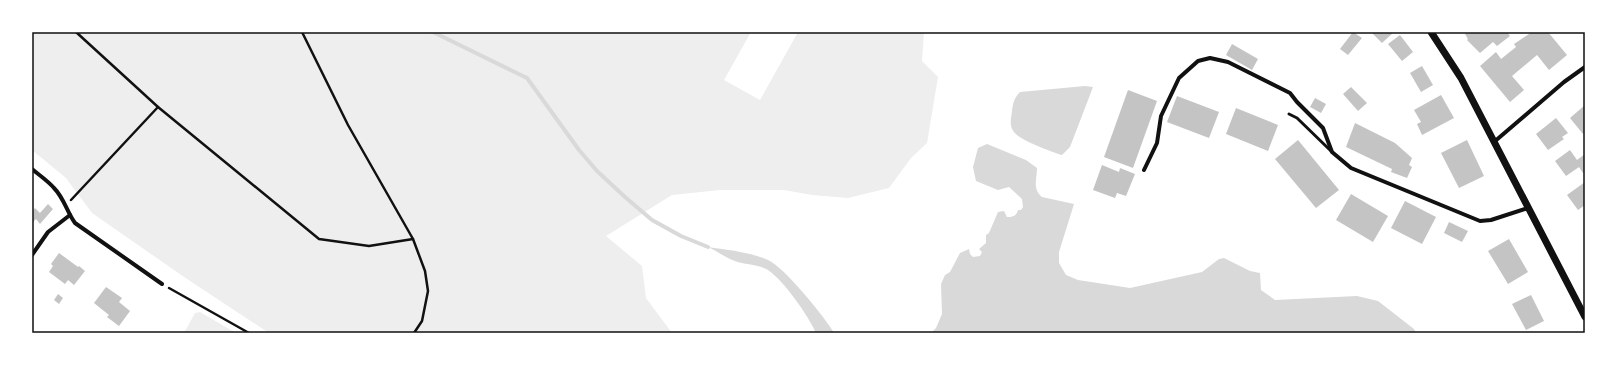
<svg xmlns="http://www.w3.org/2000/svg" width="1617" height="365" font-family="'IBM Plex Sans',sans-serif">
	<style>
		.green { fill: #eee }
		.water { fill: #d9d9d9 }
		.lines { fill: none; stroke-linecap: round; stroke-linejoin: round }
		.stream { stroke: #d9d9d9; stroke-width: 4 }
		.building { fill: #c4c4c4 }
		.path { stroke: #111; stroke-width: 2.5 }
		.service { stroke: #111; stroke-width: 3 }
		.minor { stroke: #111; stroke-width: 4 }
		.tertiary { stroke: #111; stroke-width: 7 }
		.neatline { fill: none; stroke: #111; stroke-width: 1.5 }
	</style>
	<rect width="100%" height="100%" fill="#fff"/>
	<g class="green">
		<path d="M32,32h719l-27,48 36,20 38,-68h126l-2,29 16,16 -11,66 -16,15 -22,30 -41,10 -36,-3 -28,-5h-64l-48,5 -66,41 36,30 4,32 26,35h-403l-82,-54 -95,-66 -26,-35 -34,-28z"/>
		<path d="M200,312l36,21h-52l11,-20z"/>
	</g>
	<g class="water">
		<path d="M1085,86l8,1 -23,60 -8,8c-10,-3 -43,-15 -48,-23 -5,-6 -3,-13 -2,-21 1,-8 2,-13 8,-19z"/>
		<path d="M987,144l39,16 11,8c0,12 -5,20 5,29l32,7 -15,48v11l7,12 12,5 52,8 72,-16 17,-13 5,-1 26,13 10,2 1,17 14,10 82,-4 21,5 36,28 2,4h-485l5,-5 6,-14 -1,-30 4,-9 5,-3 10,-19 9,-4 1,5 3,3 7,-1 2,-4 -3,-3 7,-6v-8l3,-2 9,-21 6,-1 3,6c7,0 9,-1 11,-7h3l2,-3 -1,-8 -13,-12 -11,3 -22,-9 -3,-14 5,-19z"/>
		<path d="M708,247c20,3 42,5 60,13 16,7 57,57 66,73h-18c-8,-18 -32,-52 -48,-63 -10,-6 -23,-5 -33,-9 -9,-3 -18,-10 -27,-14z"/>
	</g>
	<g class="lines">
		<path class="stream" d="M433,32l94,46 52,72 18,21 28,26 27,23 29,16 27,11"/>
	</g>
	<g class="building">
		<path d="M1353,32l9,6 -14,17 -8,-6z"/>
		<path d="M1371,32h23l-12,11z"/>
		<path d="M1467,32h40l3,4 -13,10 -4,-4 -13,11 -13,-13 1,-1 -3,-5z"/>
		<path d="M1532,32h16l19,23 -18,15 -12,-15 -25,21 12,14 -14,12 -30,-36 16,-14 5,7 15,-12 -2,-3z"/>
		<path d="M1400,35l13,17 -11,9 -14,-17z"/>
		<path d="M1232,44l26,15 -6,11 -26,-15z"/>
		<path d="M1422,66l11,19 -12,7 -11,-19z"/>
		<path d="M1351,87l16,16 -9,8 -15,-17z"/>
		<path d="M1128,90l29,11 -24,67 -29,-11z"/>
		<path d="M1441,95l13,23 -32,17 -5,-11 4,-2 -7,-12z"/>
		<path d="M1177,96l42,16 -10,26 -42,-16z"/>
		<path d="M1315,98l11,6 -5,9 -11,-6z"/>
		<path d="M1585,105v27l-2,2 -13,-16z"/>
		<path d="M1236,108l42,17 -10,26 -42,-17z"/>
		<path d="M1556,118l12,15 -6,4 2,2 -16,11 -12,-16z"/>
		<path d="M1355,123l40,20 17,15 -3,7 3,2 -5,11 -16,-6 1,-3 -46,-22z"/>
		<path d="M1298,140l41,50 -23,18 -41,-49z"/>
		<path d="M1467,140l17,36 -25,12 -18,-35z"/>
		<path d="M1570,150l7,10 8,-6v18l-2,1 -4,-6 -13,9 -11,-15z"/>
		<path d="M1102,165l17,7 1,-4 15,6 -9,22 -9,-3 -2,5 -22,-8z"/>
		<path d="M1585,182v23l-7,5 -11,-15z"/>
		<path d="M1351,194l37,22 -15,26 -37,-22z"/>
		<path d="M1405,201l31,16 -14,27 -31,-16z"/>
		<path d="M48,204l5,5 -13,15 -4,-5 -4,4v-11l3,-4 5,5z"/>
		<path d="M1449,222l19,9 -6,11 -18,-9z"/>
		<path d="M1509,239l19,33 -20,12 -20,-33z"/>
		<path d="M59,253l19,14 1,-1 6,5 -11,14 -6,-5 -3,4 -16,-12 4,-6 -2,-2z"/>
		<path d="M106,287l16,11 -3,4 11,9 -11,15 -12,-9 2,-2 -15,-12z"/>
		<path d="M58,294l5,4 -4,6 -5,-4z"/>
		<path d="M1531,295l13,26 -18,9 -14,-26z"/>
	</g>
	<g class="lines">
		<g class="path">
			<path d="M76,32l82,75"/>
			<path d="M302,32l46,93 65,114 12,32 3,20 -6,30 -8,12"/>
			<path d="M71,200l87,-93 161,132 50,7 44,-7"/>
			<path d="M169,288l80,45"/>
		</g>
		<path class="service" d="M1289,114l8,4 34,33"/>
		<g class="minor">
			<path d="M1494,142l70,-60 21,-15"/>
			<path d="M32,169c7,6 16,12 22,19 10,10 13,24 21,35l87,61"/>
			<path d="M1144,170l13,-27 4,-27 18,-38 19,-17 12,-3 18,4 62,31 7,9 26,26 9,24 19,16 129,53 11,-1 37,-12"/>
			<path d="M32,255l16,-23 22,-17"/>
		</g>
		<path class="tertiary" d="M1431,32l30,46 124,239"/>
	</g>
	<rect width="1617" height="365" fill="none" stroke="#ffffff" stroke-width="66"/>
	<rect x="33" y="33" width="1551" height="299" class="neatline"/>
</svg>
